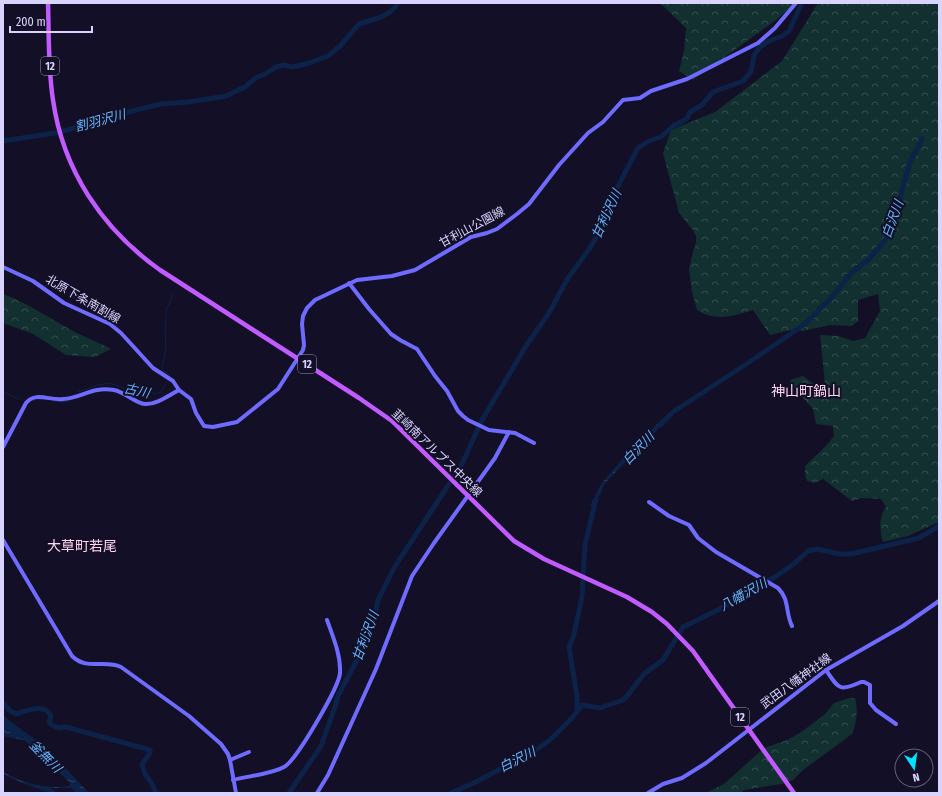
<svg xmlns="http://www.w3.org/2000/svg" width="942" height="796" font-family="'Fira Sans Condensed','Noto Sans JP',sans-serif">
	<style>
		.forest { fill: url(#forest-crowns) }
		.water { fill: url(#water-ripples) }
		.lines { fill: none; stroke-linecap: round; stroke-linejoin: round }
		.stream { stroke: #0c2248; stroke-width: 1 }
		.river { stroke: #0c2248; stroke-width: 5 }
		.secondary { stroke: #6f6bff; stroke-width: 4 }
		.primary { stroke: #c25bff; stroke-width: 4.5 }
		.labels { text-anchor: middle; stroke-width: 4; stroke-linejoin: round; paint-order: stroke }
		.shield { fill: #130f26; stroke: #9e99be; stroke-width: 1 }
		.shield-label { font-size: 11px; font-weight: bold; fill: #d9d4ff }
		.street-label { font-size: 12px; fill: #d9d4ff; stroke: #130f26 }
		.water-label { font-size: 13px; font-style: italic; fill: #62b6ff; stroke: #130f26 }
		.quarter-label { font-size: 14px; fill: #ffd6f0; stroke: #130f26 }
	</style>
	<defs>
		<pattern id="forest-crowns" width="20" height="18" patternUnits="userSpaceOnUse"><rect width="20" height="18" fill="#12302f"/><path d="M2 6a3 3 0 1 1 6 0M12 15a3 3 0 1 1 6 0" fill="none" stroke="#344d4e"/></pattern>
		<pattern id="water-ripples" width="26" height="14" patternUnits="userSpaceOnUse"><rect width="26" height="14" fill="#0c2248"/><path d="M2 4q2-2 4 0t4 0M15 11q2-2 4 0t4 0" fill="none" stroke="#2f4163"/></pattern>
	</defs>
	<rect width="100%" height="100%" fill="#130f26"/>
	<g class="forest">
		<path d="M660,3h136l-20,17 -83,60 -14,-9 5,-20 2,-23z"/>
		<path d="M818,3h121v519l-31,14 -25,6c-3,-12 -5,-24 3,-35l-5,-8 -19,-1 -10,3 -29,-22 -8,4 -8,-2 -2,-7v-8l21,-20 8,-10 -1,-10 -17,-2 -3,-15 -21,-23 -2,-6 13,-4 11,8h11l-5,-49 18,1 16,5 11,-3 15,-27 -2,-17 -20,6v21l-6,5 -21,-1 -29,6 -11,-1 -21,5 -17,-25c-20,6 -37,12 -56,0l-5,-18 -3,-23 4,-17 3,-9v-7l-3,-6 -14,-17 -16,-60 8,-23 44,-18 67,-51z"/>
		<path d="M3,294c26,9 50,27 74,39 12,6 23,10 34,16l-16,8 -29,-2 -33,-21 -30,-11z"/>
		<path d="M849,698h6c3,11 2,25 -3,36l-49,36 -10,10 -6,3 -43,7 -3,3h-36l19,-9 40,-36 23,-8 13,-7 25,-19 9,-11z"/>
	</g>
	<g class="water">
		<path d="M662,419l3,3 -60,61 -10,22 -5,1 11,-22 25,-29z"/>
		<path d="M3,716l41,30 45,47h-13l-5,-5h-20l6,5c-13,0 -42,-13 -54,-19v-2c17,9 35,15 55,15 5,0 9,0 12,-2v-2l-23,-23 -23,-20 -21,-4z"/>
	</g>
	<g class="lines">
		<g class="stream">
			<path d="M169,377v-3l-7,-4 4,-23 -1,-19 1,-8v-11l3,-4 4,-12"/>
			<path d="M3,392l16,7"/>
			<path d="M78,392l20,-7 11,-2 24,8 8,-2 14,5 6,-2 7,-12"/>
			<path d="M31,401l7,-2 9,1"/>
			<path d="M53,401l11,1 7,-2"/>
		</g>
		<g class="river">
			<path d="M3,141l52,-8 39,-10 22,-8 45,-11 28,-2 37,-6 19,-9 12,-10 8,-3 11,-7 7,-2 10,2 16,-4 19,-7 12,-10 19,-22 22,-7 9,-5 6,-6 1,-3"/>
			<path d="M660,425l13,-13 84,-55 48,-33 27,-27 20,-25 16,-12 8,-9 13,-16 7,-23 14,-50 12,-23"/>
			<path d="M455,476l7,-12 20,-44 44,-74 23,-33 19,-35 22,-30 9,-16 9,-27 30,-57 11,-7 12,-4 12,-11 10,-5 4,-3 3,-6 12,-7 11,-13 30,-11 7,-8 2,-5 2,-13 6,-8 9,-6 13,-5 7,-5 13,-28"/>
			<path d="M3,703l7,8 6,3c10,-3 29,-12 35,2l-2,6 3,3 7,3 7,-1 84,23v3l-8,11 3,10 6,8 5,11"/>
			<path d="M577,711v-15l-8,-49 4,-9 9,-41 3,-52 11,-46"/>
			<path d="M289,793l32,-47 14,-39 3,-11 20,-38 5,-17 12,-27 3,-14 16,-32 55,-84"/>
			<path d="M451,793l25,-11 63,-34 12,-9 21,-21 10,-13 18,3 23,-8 4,-4 17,-22 19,-14 20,-33 33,-16 62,-36 17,-12 13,-12 9,-2 23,5h11l68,-16 20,-12"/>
		</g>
		<g class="secondary">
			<path d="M3,267l30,14 31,22 46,21 11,9 32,35 20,13 6,9"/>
			<path d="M349,283l20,26 22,25 9,6 17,9 18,27 12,15 11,20 5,5 5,4 21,10 26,3 19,10"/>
			<path d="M3,447l23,-44c10,-12 24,-2 37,-4 19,-1 29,-13 51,-9 11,2 21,13 31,14 11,1 24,-9 34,-14l12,9 5,14 8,13 9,1 24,-5 41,-33 25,-39 1,-5 -2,-21 1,-8 4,-8 8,-8 42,-20 35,-4 23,-6 56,-33 16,-4 10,-4 20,-15 12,-10 30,-39 29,-32 15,-11 20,-22 17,-2 11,-7 36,-12 71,-36 17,-15 21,-25"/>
			<path d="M649,502l20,14 20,9 9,13 18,14 62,36c12,12 7,24 14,38"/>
			<path d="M3,540l69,116c15,15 32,3 49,11l68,49 32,28 7,10 2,6 6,33"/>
			<path d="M826,670c13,19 13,22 35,12h3l6,3v18l6,7 20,14"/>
			<path d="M230,760l19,-8"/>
			<path d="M233,780c15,-4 39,-6 51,-13 12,-6 55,-80 56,-94 1,-18 -7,-36 -13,-53"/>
			<path d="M317,793l11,-18 48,-106 36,-93 22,-33 61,-85 14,-26"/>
			<path d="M648,793l15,-9 19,-6 24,-15 120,-93 77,-44 36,-25"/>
		</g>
		<path class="primary" d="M48,3c1,32 0,65 5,97 10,70 49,129 107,170l199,128 33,23 122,120 30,18 83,38 25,15 15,12 26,27 101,142"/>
	</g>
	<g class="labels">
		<g class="shield">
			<rect x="41" y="57" width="18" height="18" rx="3"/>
			<rect x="298" y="355" width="18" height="18" rx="3"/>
			<rect x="731" y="708" width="18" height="18" rx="3"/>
		</g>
		<g class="shield-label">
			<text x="50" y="70">12</text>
			<text x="307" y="368">12</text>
			<text x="740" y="721">12</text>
		</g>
		<g class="street-label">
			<text transform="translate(472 227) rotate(-28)" y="4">甘利山公園線</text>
			<text transform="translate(83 299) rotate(30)" y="4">北原下条南割線</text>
			<text transform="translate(437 453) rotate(44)" y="4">韮崎南アルプス中央線</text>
			<text transform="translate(796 681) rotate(-36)" y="4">武田八幡神社線</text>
		</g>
		<g class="water-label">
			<text transform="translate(100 120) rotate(-15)" y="5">割羽沢川</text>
			<text transform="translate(606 214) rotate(-65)" y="5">甘利沢川</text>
			<text transform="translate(892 219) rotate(-70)" y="5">白沢川</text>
			<text transform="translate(137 390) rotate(12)" y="5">古川</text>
			<text transform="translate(638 448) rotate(-46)" y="5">白沢川</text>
			<text transform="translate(743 594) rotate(-29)" y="5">八幡沢川</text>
			<text transform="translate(365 636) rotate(-70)" y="5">甘利沢川</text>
			<text transform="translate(46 756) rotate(45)" y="5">釜無川</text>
			<text transform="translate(517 759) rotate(-27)" y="5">白沢川</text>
		</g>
		<g class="quarter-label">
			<text x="806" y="396">神山町鍋山</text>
			<text x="82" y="551">大草町若尾</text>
		</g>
	</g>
	<rect width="942" height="796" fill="none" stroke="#d9d4ff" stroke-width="8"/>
	<g transform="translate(914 768) rotate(167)"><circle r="19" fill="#130f26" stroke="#625e7d"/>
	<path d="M0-3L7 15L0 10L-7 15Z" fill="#00e5ff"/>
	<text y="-6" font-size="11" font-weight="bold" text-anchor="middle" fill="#d9d4ff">N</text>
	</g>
	<path d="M10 26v6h82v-6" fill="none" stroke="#d9d4ff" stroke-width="2"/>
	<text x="16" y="26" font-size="12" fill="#d9d4ff" stroke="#130f26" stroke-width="3" paint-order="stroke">200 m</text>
</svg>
